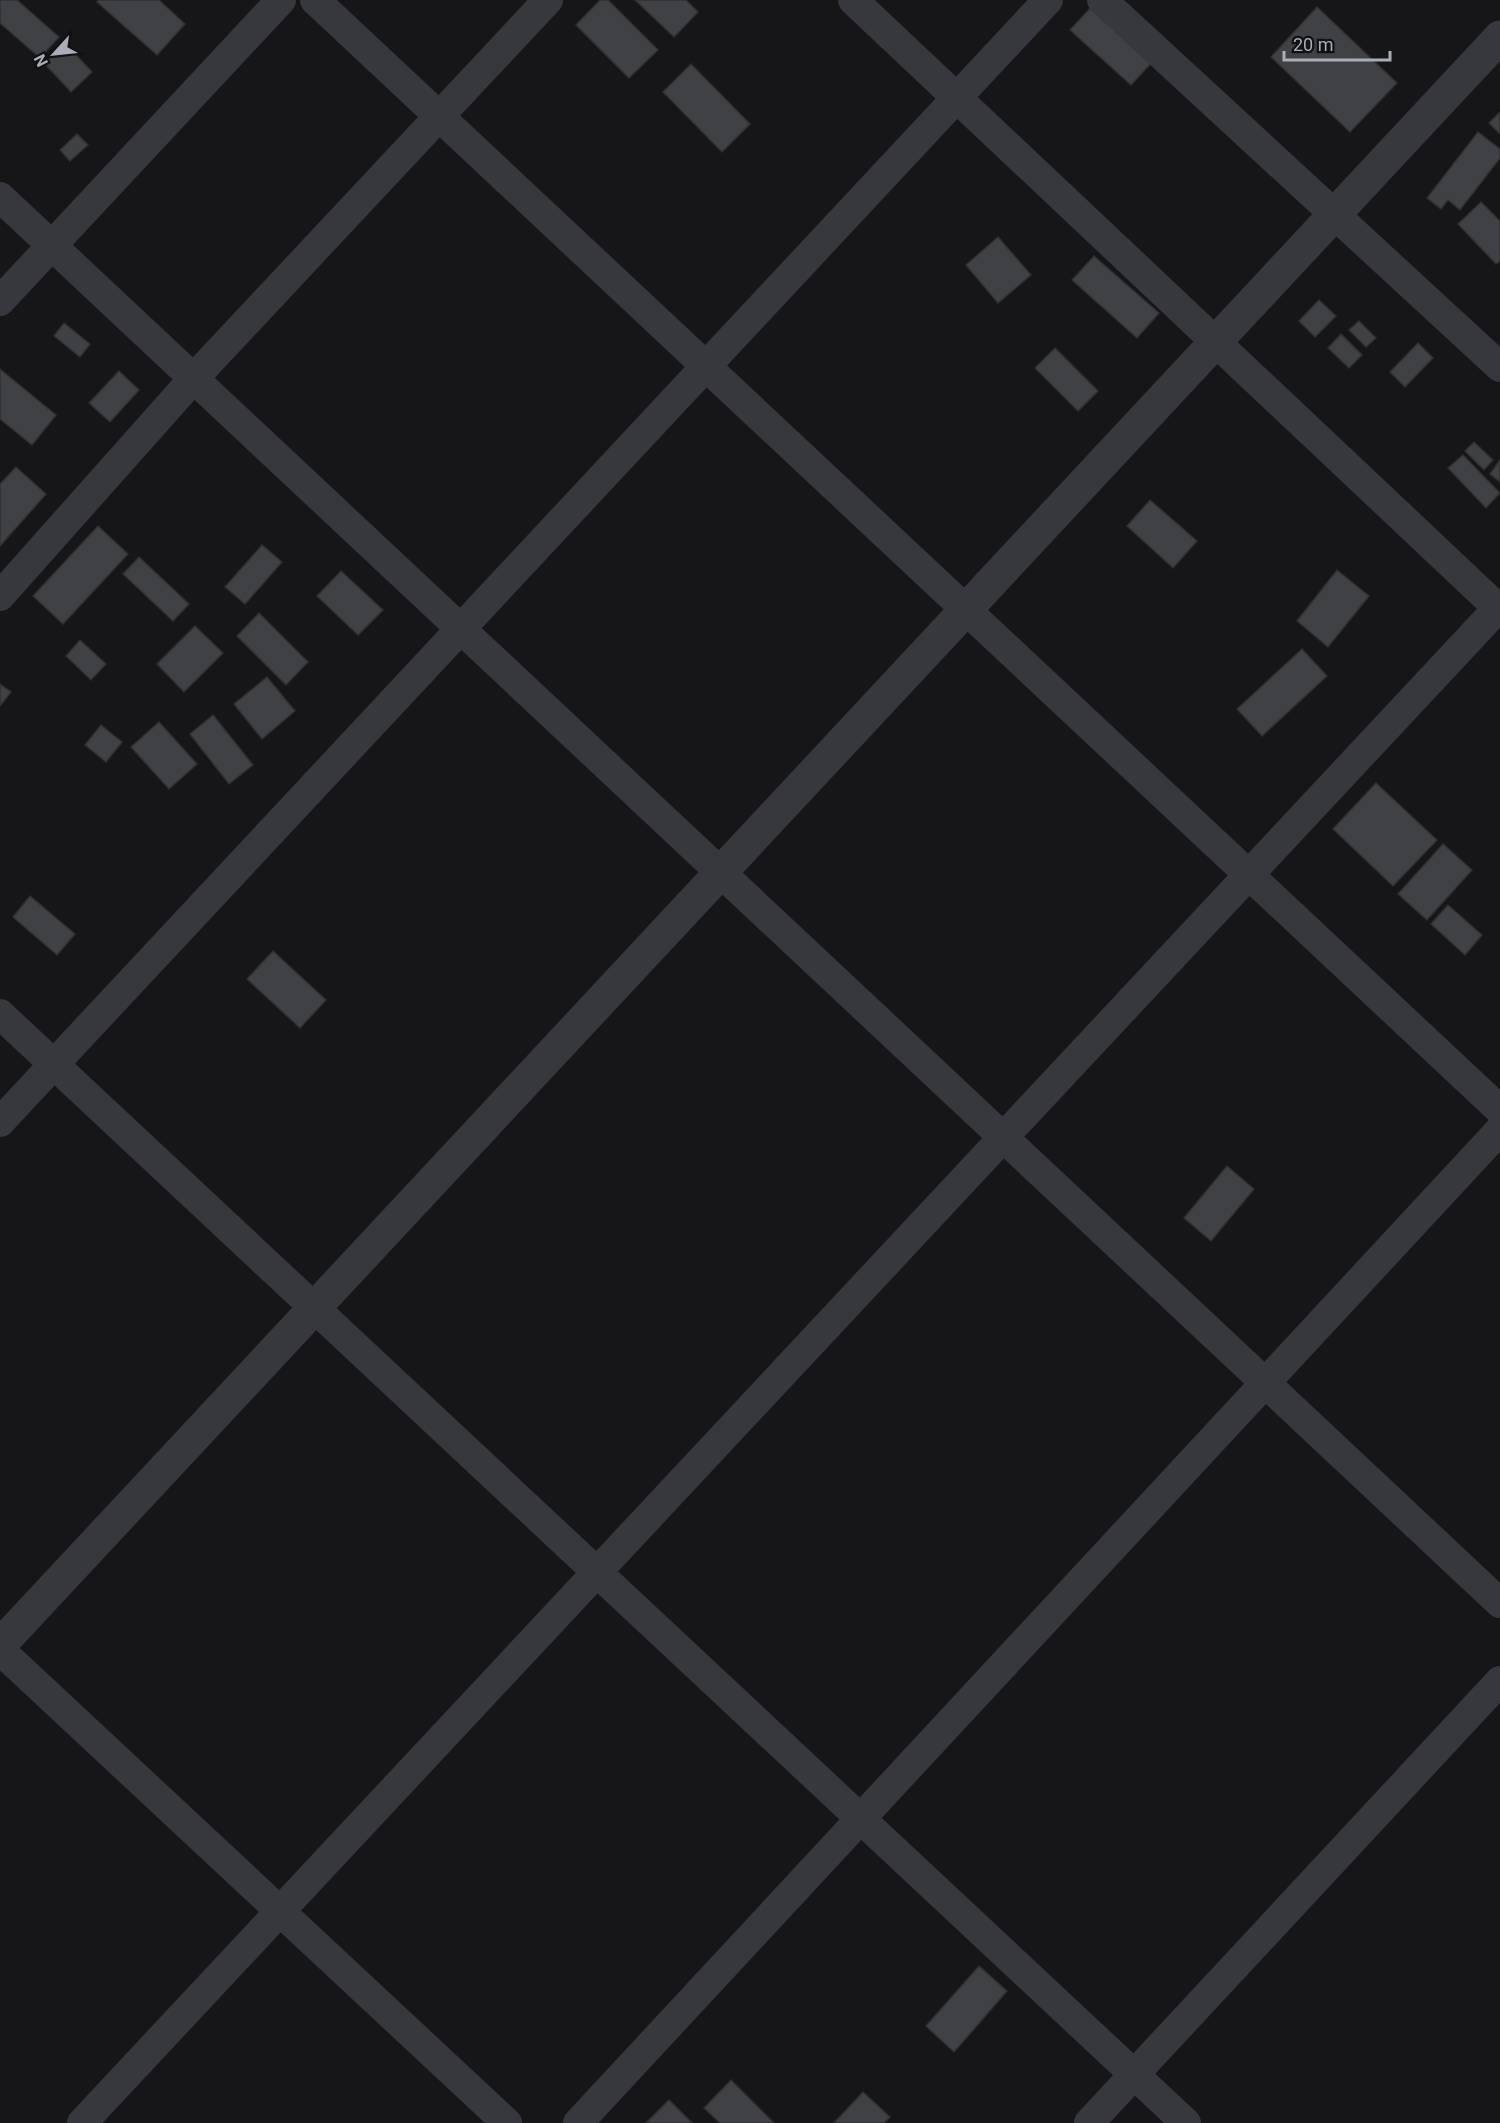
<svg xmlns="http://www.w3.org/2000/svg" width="1500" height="2123" font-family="Roboto,sans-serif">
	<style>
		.building { fill: #404145; stroke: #303034; stroke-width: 1.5 }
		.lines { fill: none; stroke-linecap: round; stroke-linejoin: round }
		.minor { stroke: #37383d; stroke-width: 30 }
		.tertiary { stroke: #37383d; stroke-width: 33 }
	</style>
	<rect width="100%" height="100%" fill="#161618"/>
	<g class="building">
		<path d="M0,0h17l42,37 -19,21 -40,-35z"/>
		<path d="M99,0h60l26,24 -28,31 -60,-53z"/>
		<path d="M600,0h8l50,50 -29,28 -53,-53z"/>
		<path d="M635,0h51l12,12 -24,25z"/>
		<path d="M1094,4l60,56 -23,25 -61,-55z"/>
		<path d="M1317,7l80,76 -47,49 -79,-75z"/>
		<path d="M65,43l27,29 -21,20 -27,-29z"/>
		<path d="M691,64l59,60 -28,28 -59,-60z"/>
		<path d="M1500,112v22l-11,-11z"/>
		<path d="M1478,132l22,17v9l-40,52 -12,-10 -7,9 -14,-11z"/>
		<path d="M77,134l11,11 -18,16 -10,-11z"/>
		<path d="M1481,202l19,19v40l-4,3 -38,-40z"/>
		<path d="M998,237l33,38 -33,28 -32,-38z"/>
		<path d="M1094,256l65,57 -22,25 -65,-58z"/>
		<path d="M1319,300l17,16 -21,21 -16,-16z"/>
		<path d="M1359,321l17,17 -10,9 -17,-17z"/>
		<path d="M64,323l26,21 -10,13 -26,-21z"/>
		<path d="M1341,334l21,21 -13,13 -21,-20z"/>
		<path d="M1418,343l15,15 -28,29 -15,-15z"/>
		<path d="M1055,348l43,43 -20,20 -43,-43z"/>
		<path d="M0,369l56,46 -24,30 -32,-26z"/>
		<path d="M119,371l20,19 -29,32 -21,-19z"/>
		<path d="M1474,442l19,18 -9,10 -19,-19z"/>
		<path d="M1463,455l37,38 -14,15 -38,-40z"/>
		<path d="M1500,460v22l-10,-8z"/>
		<path d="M16,467l30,27 -46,52v-62z"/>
		<path d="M1150,500l47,41 -24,27 -46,-42z"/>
		<path d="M98,526l30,28 -65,70 -30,-28z"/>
		<path d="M262,545l20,17 -37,42 -20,-17z"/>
		<path d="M139,557l50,47 -16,17 -50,-47z"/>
		<path d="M1337,570l32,26 -41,51 -31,-26z"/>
		<path d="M341,571l42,39 -25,25 -41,-39z"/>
		<path d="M259,613l49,49 -22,23 -49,-49z"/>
		<path d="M195,626l28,27 -39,39 -27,-28z"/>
		<path d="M80,640l26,24 -15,16 -25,-24z"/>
		<path d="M1302,649l25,27 -65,60 -25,-27z"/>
		<path d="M267,677l28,34 -33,28 -28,-35z"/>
		<path d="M0,684l11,8 -11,14z"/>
		<path d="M213,715l40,50 -24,19 -39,-50z"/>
		<path d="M159,722l38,42 -28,25 -38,-42z"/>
		<path d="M101,725l21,17 -16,20 -21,-17z"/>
		<path d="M1376,783l61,57 -44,46 -60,-57z"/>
		<path d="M1443,844l29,26 -45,50 -29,-26z"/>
		<path d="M30,896l45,38 -18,21 -44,-38z"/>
		<path d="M1448,905l34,30 -17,20 -34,-31z"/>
		<path d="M273,951l53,49 -26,28 -53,-49z"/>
		<path d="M1227,1166l27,23 -43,52 -27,-23z"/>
		<path d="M979,1966l28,25 -53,61 -28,-26z"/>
		<path d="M731,2080l43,43h-54l-16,-15z"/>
		<path d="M863,2092l27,25 -6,6h-50z"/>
		<path d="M669,2100l23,23h-46z"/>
	</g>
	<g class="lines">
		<g class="minor">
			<path d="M315,0l1185,1110"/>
			<path d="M853,0l647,610"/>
			<path d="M1102,0l398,367"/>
			<path d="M0,197l1500,1406"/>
			<path d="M0,301l281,-301"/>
			<path d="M0,596l194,-218 354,-378"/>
			<path d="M0,1014l1186,1109"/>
			<path d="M0,1122l1048,-1122"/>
			<path d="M0,1650l507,473"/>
			<path d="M82,2123l1418,-1517"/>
			<path d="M578,2123l922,-993"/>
			<path d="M1089,2123l411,-442"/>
		</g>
		<path class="tertiary" d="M0,1645l1500,-1608"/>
	</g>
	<g transform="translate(54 54) rotate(243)" stroke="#111113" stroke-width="4.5" paint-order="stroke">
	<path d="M0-4.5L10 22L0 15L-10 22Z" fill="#a8adb8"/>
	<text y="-9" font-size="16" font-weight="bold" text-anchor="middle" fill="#a8adb8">N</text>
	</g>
	<path d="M1284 51v9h106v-9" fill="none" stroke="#a8adb8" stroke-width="3"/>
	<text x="1293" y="51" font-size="18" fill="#a8adb8" stroke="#111113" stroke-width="4.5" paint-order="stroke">20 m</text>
</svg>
